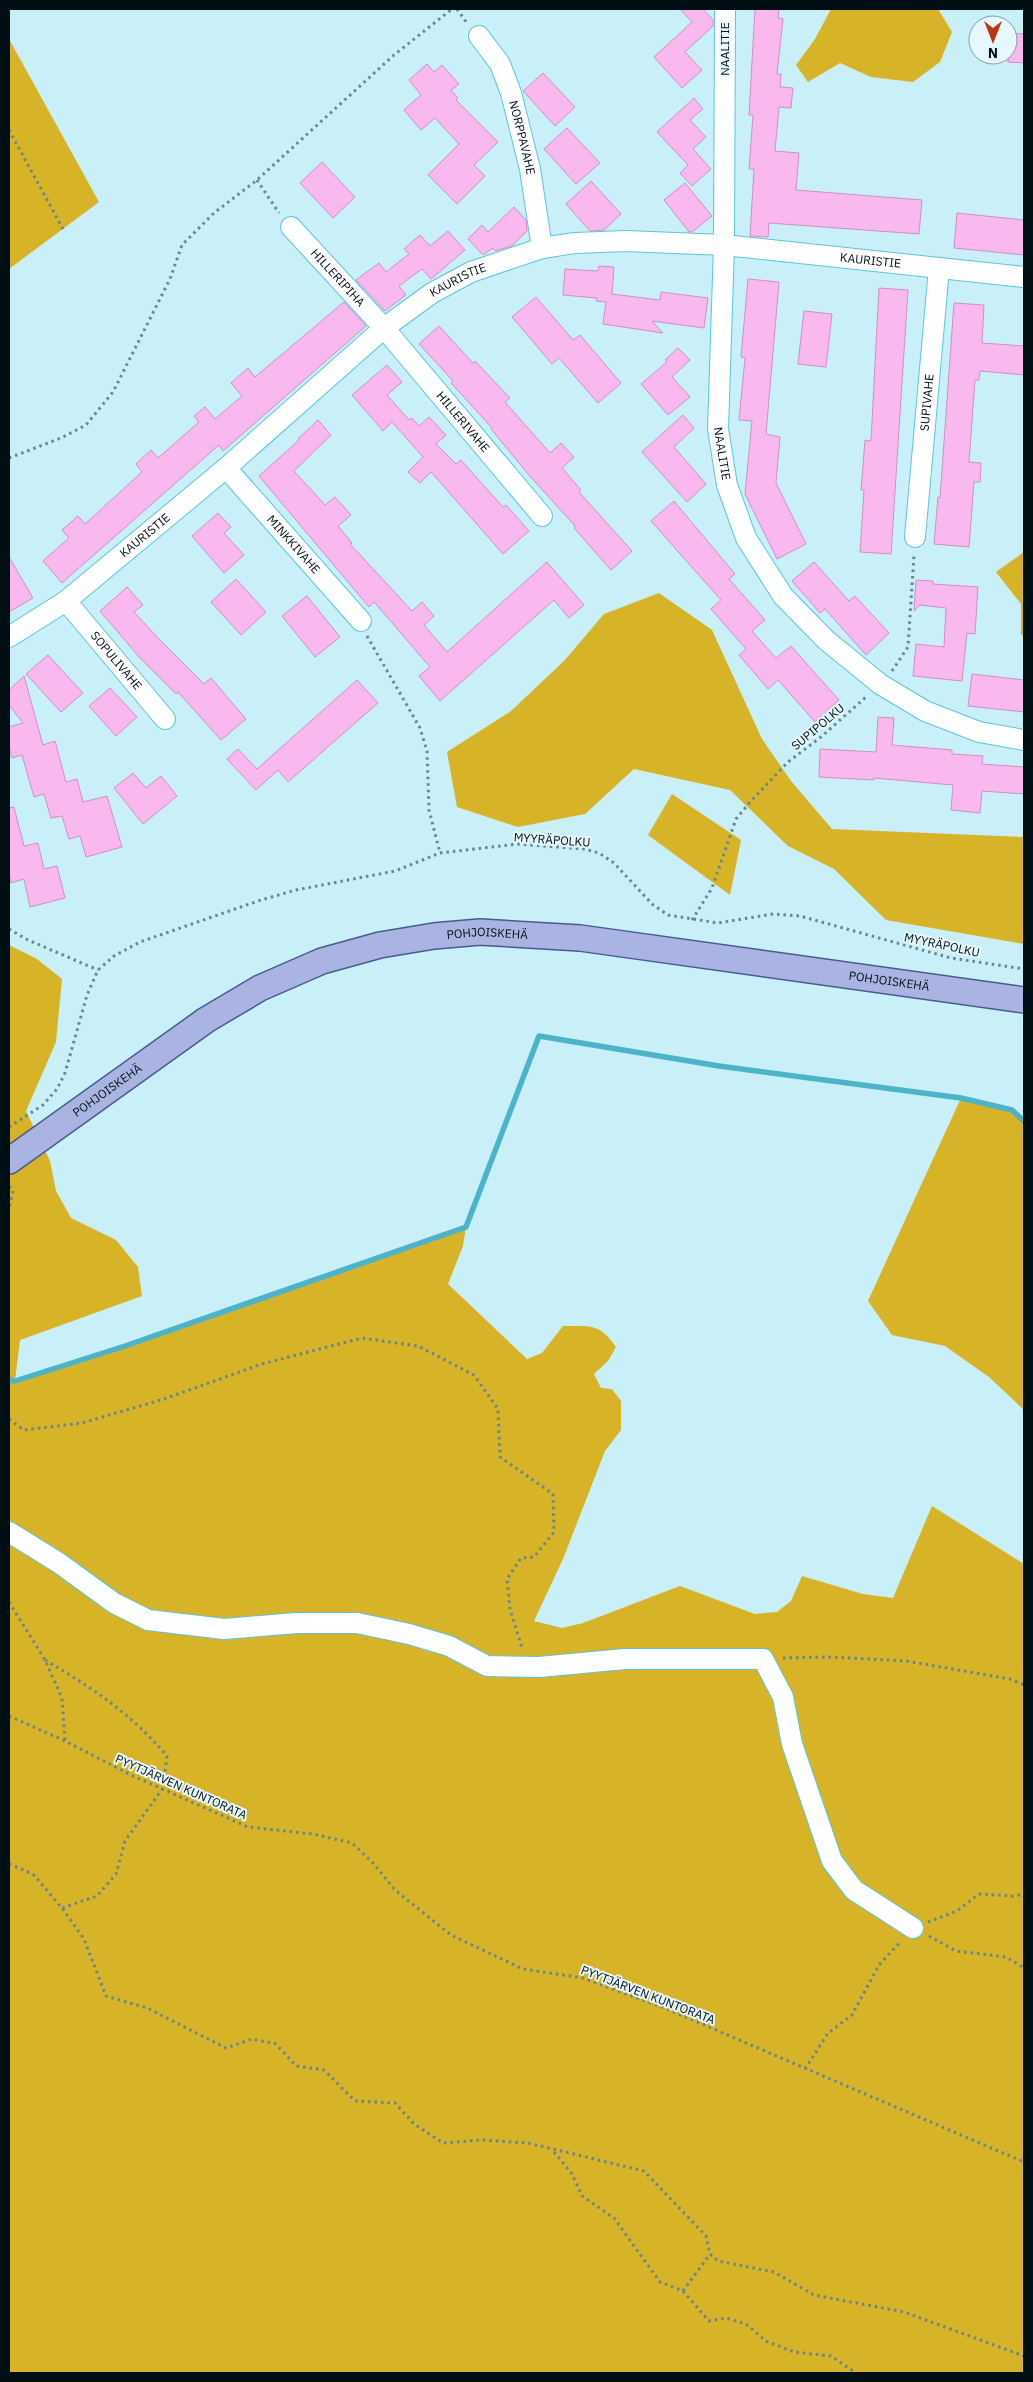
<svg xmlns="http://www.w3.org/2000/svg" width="1033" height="2382" font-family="'IBM Plex Sans',sans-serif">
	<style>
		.green { fill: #d7b328 }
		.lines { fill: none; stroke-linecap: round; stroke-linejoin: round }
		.stream { stroke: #4bb4c9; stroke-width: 5.5 }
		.building { fill: #fab9ee; stroke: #cf90c4 }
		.minor-casing { stroke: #5bc5db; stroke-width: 22 }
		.major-casing { stroke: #495a8d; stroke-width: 28 }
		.path { stroke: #6a868c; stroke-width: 3; stroke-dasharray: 2.5 4; stroke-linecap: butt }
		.minor { stroke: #fff; stroke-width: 20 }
		.major { stroke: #aab4e2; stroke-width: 25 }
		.labels { text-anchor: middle; stroke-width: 4; stroke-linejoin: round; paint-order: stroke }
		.street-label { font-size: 12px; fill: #000f13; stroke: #e6f8fd }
	</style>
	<rect width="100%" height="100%" fill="#c9eff8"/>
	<g class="green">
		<path d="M831,9h107l14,23 -12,30 -27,20 -42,-5 -31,-14 -32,19 -12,-17 19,-26z"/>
		<path d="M9,39l90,163 -90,67z"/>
		<path d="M1024,552v85l-3,-3v-30l-25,-32z"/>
		<path d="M659,593l53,37 50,109 29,42 41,48 192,8v107l-138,-24 -52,-51 -46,-23 -58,-56 -96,-21 -49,45 -67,13 -61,-20 -10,-55 64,-41 53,-50 40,-47z"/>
		<path d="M672,794l69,46 -11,55 -82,-60z"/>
		<path d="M9,945l28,14 25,20 -6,63 -30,69 24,50 6,30 15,27 45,22 22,27 4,29 -122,44 -5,41 110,-35 341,-119 -3,19 -15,38 79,75 15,-6 21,-27c27,0 37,-3 53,21l-8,14 -14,13 7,14 11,1 9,12v29l-16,21 -42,108 -29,62 28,7 21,-5 97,-37 75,28 22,-2 14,-11 11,-25 61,18 30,4 39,-92 92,58v809h-1015z"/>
		<path d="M961,1098l51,12 12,11v289l-35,-33 -44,-31 -53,-11 -24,-34z"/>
	</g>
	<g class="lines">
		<path class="stream" d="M9,1380l6,1 110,-35 341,-119 73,-191 180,30 242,32 51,12 12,11"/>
	</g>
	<g class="building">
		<path d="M680,9h23l10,11v6l-28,26 17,18 -20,18 -28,-31 38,-35z"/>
		<path d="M755,9h24l-1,9 5,1 -6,55h4l-1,13 13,1 -2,20 -12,-1 -4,44 24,2 -3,37 126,10 -3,34 -150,-11 -1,14 -18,-1 4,-67h-5l4,-54h-4z"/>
		<path d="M1008,33l16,1v29l-16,-1z"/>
		<path d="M427,64l7,8 8,-7 17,19 -8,6 7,8 -2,2 42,42 -24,23 11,11 -28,28 -29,-29 31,-31 -24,-26 -14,12 -17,-20 17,-15 -12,-15z"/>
		<path d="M543,73l32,34 -20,19 -32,-35z"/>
		<path d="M694,98l9,11 -13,11 16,17 -13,12 18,20 -19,17 -12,-13 8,-8 -31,-33z"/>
		<path d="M567,128l33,35 -24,21 -32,-35z"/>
		<path d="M322,162l33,35 -22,21 -33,-35z"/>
		<path d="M591,181l30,33 -17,16 -14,1 -24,-27z"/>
		<path d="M685,183l27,33 -20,16h-3l-25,-32z"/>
		<path d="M514,207l12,13 1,11 -15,15 -17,5 -2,-3 -10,7 -15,-16 14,-14 6,7z"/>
		<path d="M957,213l67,7v35l-70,-7z"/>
		<path d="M448,231l17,19 -34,29 -9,-10 -23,17 7,9 -21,16 -29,-31 23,-17 7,9 23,-18 -5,-5 16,-14 10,11z"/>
		<path d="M599,266l15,1 -2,27 48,6 1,-8 47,6 -4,30 -52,-7 11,12 -60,-9 3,-22 -10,-1 1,-3 -34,-3 2,-26 33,2z"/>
		<path d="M748,279l31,3 -13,152 14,3 -4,46 30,61 -29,15 -32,-65 7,-73 -13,-1 6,-62 -4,-1z"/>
		<path d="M879,288l29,2 -17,264 -31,-2 4,-62h-3l4,-50 6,1z"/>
		<path d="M536,297l37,43 7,-5 41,48 -23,20 -39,-45 -7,6 -40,-47z"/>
		<path d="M344,302l22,24 -143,125 -4,-6 -157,138 -19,-22 26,-23 -7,-8 16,-14 7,8 57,-52 -6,-8 15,-14 7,8 41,-36 -5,-6 11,-9 10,12 27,-23 -11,-13 17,-15 7,9z"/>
		<path d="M954,303l30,2 -2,38 42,3v29l-44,-4 -1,9h-4l-6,82 12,1 -1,19h-6l-5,65 -35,-3 4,-47 2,1z"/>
		<path d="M804,311l28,3 -6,53 -28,-3z"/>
		<path d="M439,326l34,37 2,-2 35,37 -5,4 45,51 11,-10 13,14 -12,11 19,22 -2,2 53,59 -21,19 -37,-42 1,-2 -47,-52 -37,-45 1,-1 -41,-45 2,-2 -34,-37z"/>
		<path d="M678,348l12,12 -18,17 18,20 -22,18 -27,-31 26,-22 -2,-2z"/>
		<path d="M387,365l15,17 -15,13 22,25 3,-2 7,8 10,-9 17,18 -10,9 20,20 5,-4 42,47 3,-2 23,26 -26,23 -72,-82 -11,11 -12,-11 15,-15 -31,-35 -9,9 -31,-36z"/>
		<path d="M683,415l11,13 -20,19 32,37 -19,18 -45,-50z"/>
		<path d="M318,420l13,15 -37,36 31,34 10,-8 16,18 -13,11 14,17 -2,1 62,67 10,-9 12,14 -10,9 23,27 100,-90 37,43 -15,13 -15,-18 -114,101 -21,-25 11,-9 -56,-65 -5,5 -110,-131 40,-36 -1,-1z"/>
		<path d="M674,501l61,73 -6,5 36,41 -13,11 24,27 15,-12 48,54 -24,22 -37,-42 -10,9 -29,-34 7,-6 -35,-40 10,-9 -70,-79z"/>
		<path d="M218,513l13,14 -7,6 20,22 -20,18 -32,-37z"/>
		<path d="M9,557l24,41 -24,14z"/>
		<path d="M814,562l35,39 6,-5 34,37 -23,22 -41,-46 -5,4 -28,-32z"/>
		<path d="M236,579l30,33 -25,23 -30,-33z"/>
		<path d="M916,580l17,1v3l45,3 -3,47 -8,-1 -5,48 -49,-5 3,-32 28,3 2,-39 -26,-3 -6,6z"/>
		<path d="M127,587l16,18 -9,7 25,27 45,45 7,-6 35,41 -25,21 -43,-48 -2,2 -36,-36 -40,-47z"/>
		<path d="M307,596l33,41 -25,20 -33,-41z"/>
		<path d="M48,655l35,38 -22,19 -35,-38z"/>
		<path d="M972,674l52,6v32l-56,-6z"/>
		<path d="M24,676l19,69 12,-4 11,41 11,-3 6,23 24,-6 15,51 -36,10 -6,-21 -11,3 -7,-23 -11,2 -7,-24 -10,3 -12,-42 -10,3 -3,-11v-20l14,-4 -14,-18v-15z"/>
		<path d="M357,680l21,23 -90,79 -10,-12 -22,20 -29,-31 11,-10 19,20z"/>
		<path d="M110,688l27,29 -21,19 -27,-30z"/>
		<path d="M878,717l16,1 -2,27 60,5v4l31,2 -1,8 42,3v27l-42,-3 -2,22 -29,-3 2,-25 -79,-7v2l-55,-3 1,-28 56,3z"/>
		<path d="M133,773l13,15 15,-12 16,20 -34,28 -29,-36z"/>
		<path d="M14,807l10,39 14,-3 6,26 13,-3 8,32 -35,9 -6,-28 -13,4 -2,-9v-66z"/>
	</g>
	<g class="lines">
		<g class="minor-casing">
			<g id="minor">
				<path id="s1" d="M725,9l-1,236 -6,184 9,56 19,53 37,58 43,44 54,44 45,27 54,21 45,8"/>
				<path id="s2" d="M479,36l21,28 11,29 19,76 12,79"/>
				<path id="s3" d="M291,227l93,101 158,188"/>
				<path id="s4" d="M226,468l135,153"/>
				<path id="s5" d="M915,537l24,-269"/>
				<path id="s6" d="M66,601l99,118"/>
				<path id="s7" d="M9,637l57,-36 160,-133 158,-140 48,-35 39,-21 71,-24 33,-5 51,-2 98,4 300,32"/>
				<path d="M9,1532l50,31 55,40 34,17 76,9 73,-6h60l52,11 40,12 38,20 52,1 86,-8h138l20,38 9,47 40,117 22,29 59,38"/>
			</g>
		</g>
		<g class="major-casing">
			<g id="major">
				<path id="s8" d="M9,1161l197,-141 54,-32 62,-27 58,-16 54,-9 46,-4 100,6 444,62"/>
			</g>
		</g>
		<g class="path">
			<path d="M457,9l10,14"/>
			<path d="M9,130l54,99"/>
			<path d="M257,180l22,33"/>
			<path d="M9,458l52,-20 25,-13 27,-33 57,-113 12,-34 32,-32 43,-33 137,-125 58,-46"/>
			<path d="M367,636l53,92 7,23 2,59 11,43"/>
			<path d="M892,671l16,-24 6,-92"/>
			<path d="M692,920l20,-32 24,-69 15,-18 37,-39 33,-25 45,-40"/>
			<path d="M9,929l19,11 70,30"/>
			<path d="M9,1127l34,-22 14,-16 8,-16 22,-78 11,-25 16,-14 26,-14 121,-42 35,-10 99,-19 45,-18 77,-9 67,5 15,4 15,10 38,41 16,11 50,8 55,-9 27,2 151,42 73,11"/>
			<path d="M9,1186l4,5 -4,18"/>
			<path d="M9,1419l15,11 58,-7 82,-24 98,-35 100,-26 56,8 56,29 24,34 2,48 53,37 1,38 -20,25 -13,1 -14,21 3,30 12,39"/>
			<path d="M9,1602l36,58 17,38 3,43"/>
			<path d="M783,1658l47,-1 76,4 104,18 14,6"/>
			<path d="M45,1660c49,29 84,52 122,96l-4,32 -38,53 -9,33 -19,22 -35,12"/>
			<path d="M9,1716l56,25 66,34 117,52 65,7 39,9 21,20 22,27 56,45 72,34 60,9 84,31 357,153"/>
			<path d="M9,1864l24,10 29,34 22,31 22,57 41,12 79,40 26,-9 24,5 20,22 28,4 31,31 40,2 19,21 29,19 38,-3 47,3 116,28 62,65 4,18 8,7 56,11 40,23 90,17 120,44"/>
			<path d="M928,1922l29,-11 22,-17 34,2 11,-2"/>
			<path d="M929,1936l27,15 50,6 18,11"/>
			<path d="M805,2069l23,-36 24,-18 27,-50 22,-24"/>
			<path d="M554,2152l18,22 10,22 32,22 46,64 23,9 26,30 17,-3 20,6 20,17 28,11 37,4 25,17"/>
			<path d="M683,2291l27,-37"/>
		</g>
		<use href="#minor" class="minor"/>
		<use href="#major" class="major"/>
	</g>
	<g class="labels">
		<g class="street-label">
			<text transform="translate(725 49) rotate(-90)" y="4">NAALITIE</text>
			<text dy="4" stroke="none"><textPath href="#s2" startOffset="112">NORPPAVAHE</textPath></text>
			<text dy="4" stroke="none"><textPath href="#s7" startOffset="995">KAURISTIE</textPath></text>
			<text dy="4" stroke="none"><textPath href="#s3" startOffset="69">HILLERIPIHA</textPath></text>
			<text dy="4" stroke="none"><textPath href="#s7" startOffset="575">KAURISTIE</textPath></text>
			<text dy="4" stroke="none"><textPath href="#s5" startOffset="135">SUPIVAHE</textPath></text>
			<text dy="4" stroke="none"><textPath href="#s3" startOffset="260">HILLERIVAHE</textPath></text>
			<text dy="4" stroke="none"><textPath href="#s1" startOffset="445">NAALITIE</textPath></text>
			<text dy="4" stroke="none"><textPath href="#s7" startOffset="170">KAURISTIE</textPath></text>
			<text dy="4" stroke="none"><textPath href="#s4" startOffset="102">MINKKIVAHE</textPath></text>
			<text dy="4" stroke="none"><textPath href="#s6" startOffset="78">SOPULIVAHE</textPath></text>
			<text transform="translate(818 727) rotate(-40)" y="4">SUPIPOLKU</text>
			<text transform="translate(552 840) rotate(4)" y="4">MYYRÄPOLKU</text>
			<text dy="4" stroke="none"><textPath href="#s8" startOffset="541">POHJOISKEHÄ</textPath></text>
			<text transform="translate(942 945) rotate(12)" y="4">MYYRÄPOLKU</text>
			<text dy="4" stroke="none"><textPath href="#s8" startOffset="946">POHJOISKEHÄ</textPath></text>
			<text dy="4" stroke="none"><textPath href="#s8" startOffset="121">POHJOISKEHÄ</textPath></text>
			<text transform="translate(181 1787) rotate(24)" y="4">PYYTJÄRVEN KUNTORATA</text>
			<text transform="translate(648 1995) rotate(21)" y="4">PYYTJÄRVEN KUNTORATA</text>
		</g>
	</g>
	<rect width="1033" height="2382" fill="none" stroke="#000f13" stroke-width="20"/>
	<g transform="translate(993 40) rotate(180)"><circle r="24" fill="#e6f8fd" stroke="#8a9b9f"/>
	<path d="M0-4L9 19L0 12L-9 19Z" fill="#bf3418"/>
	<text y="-8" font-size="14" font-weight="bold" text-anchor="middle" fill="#000f13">N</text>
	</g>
</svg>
